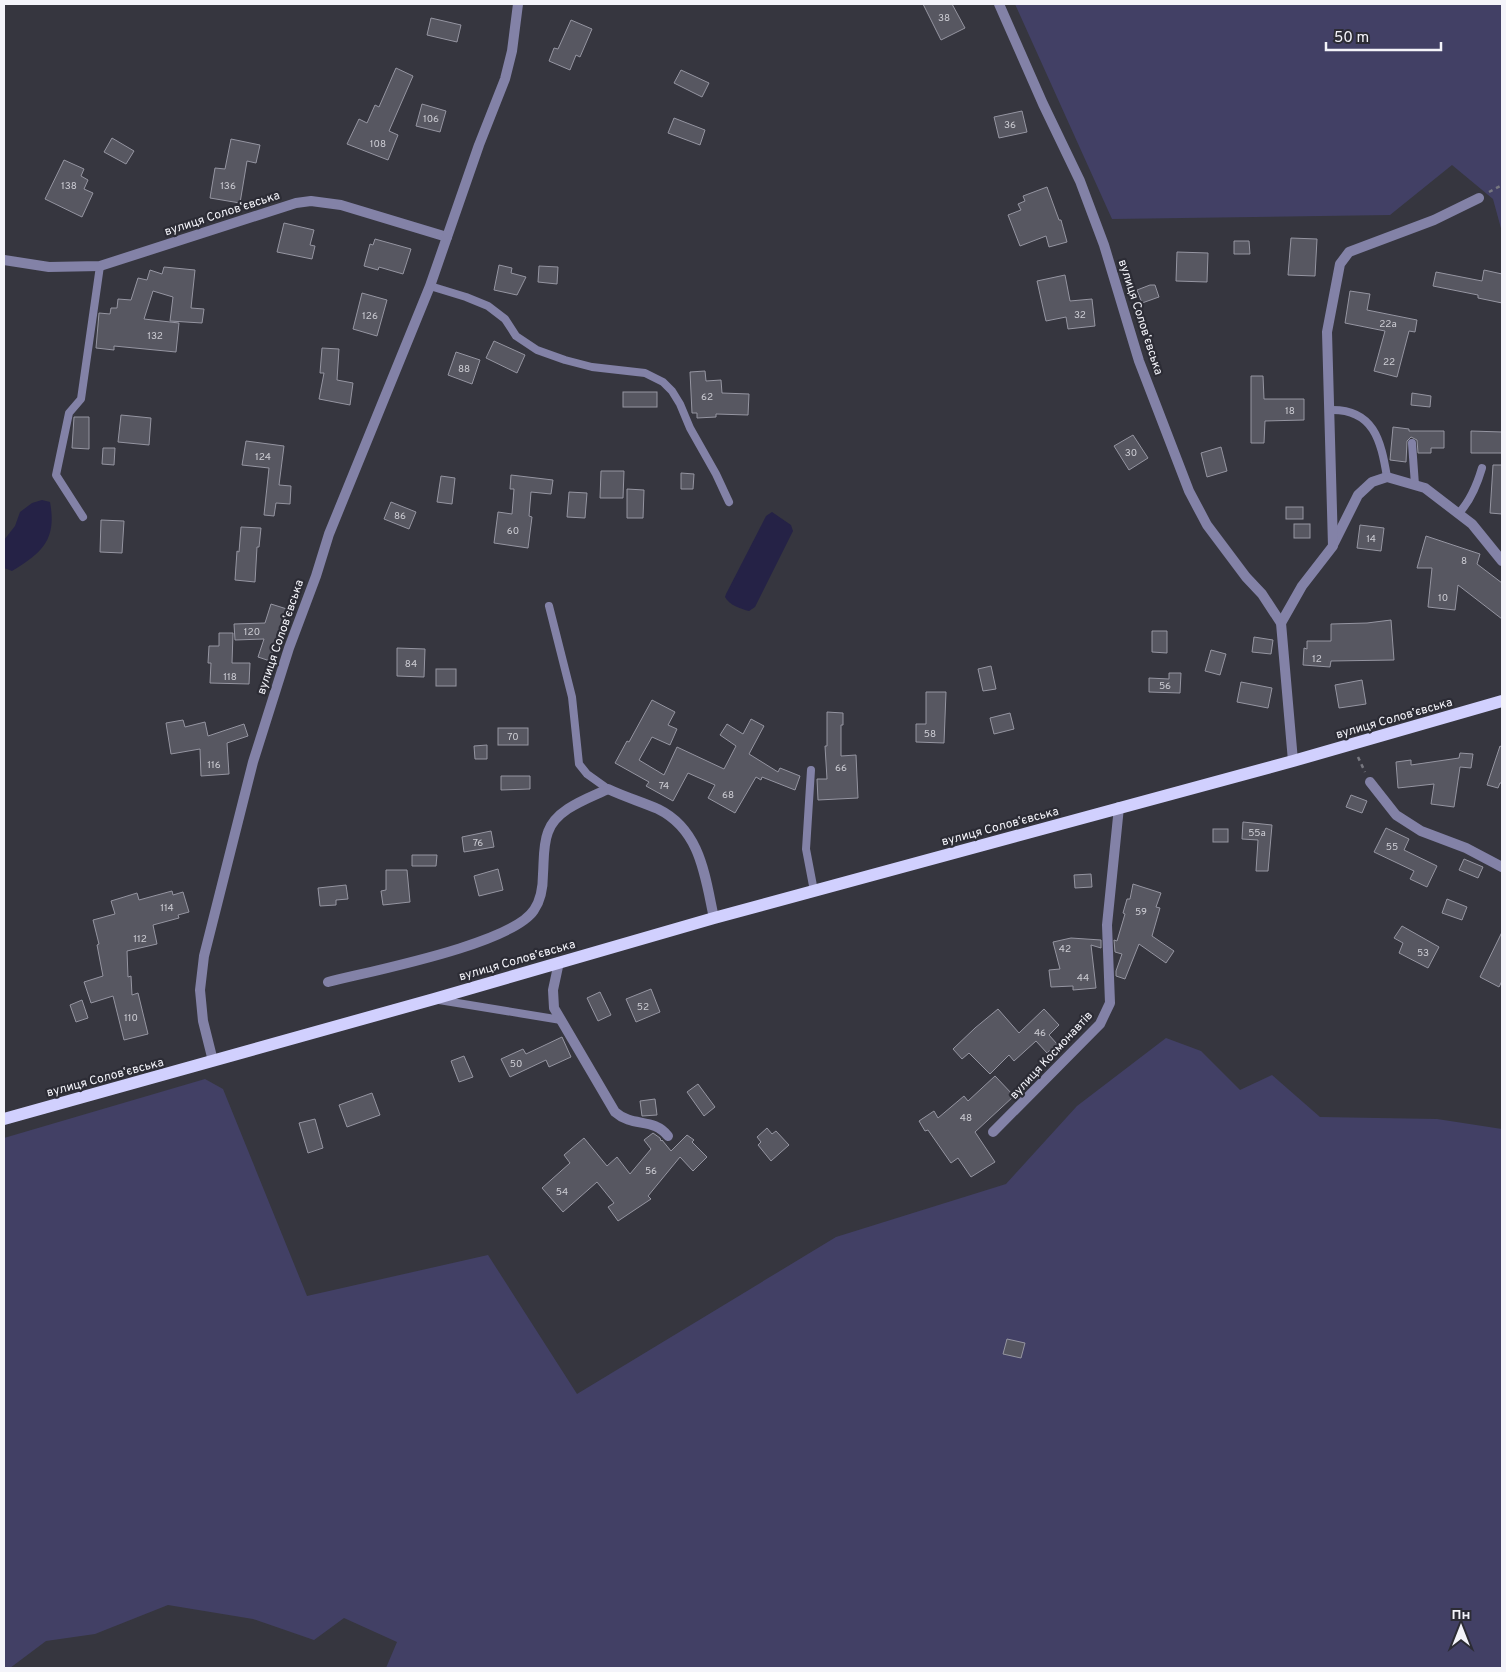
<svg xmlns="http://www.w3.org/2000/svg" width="1506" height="1672" font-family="Overpass,sans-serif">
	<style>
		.green { fill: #424065 }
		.water { fill: #252246 }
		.building { fill: #575761; stroke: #9595a1 }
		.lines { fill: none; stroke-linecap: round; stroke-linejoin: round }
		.path { stroke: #787880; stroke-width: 2.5; stroke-dasharray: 4 4; stroke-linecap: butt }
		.lane { stroke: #8382a7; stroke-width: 8 }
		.street { stroke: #8382a7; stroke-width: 10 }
		.primary { stroke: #d1d0fe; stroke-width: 12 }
		.labels { text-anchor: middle; stroke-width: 4.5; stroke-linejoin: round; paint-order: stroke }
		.number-label { font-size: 10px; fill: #cdcdd4 }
		.street-label { font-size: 12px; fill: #f4f4fa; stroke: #2c2c35 }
	</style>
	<rect width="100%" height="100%" fill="#36363f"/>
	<g class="green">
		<path d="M1015,4h487v228l-9,-33 -41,-34 -62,50 -278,4z"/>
		<path d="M1166,1038l35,13 39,39 32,-15 48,42 117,2 65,10v539h-1116l11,-26 -53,-24 -30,22 -61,-21 -85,-14 -73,29 -49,7 -36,27h-6v-530l201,-59 18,10 84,207 181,-41 89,139 259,-157 170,-53 71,-78z"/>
	</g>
	<g class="water">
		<path d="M42,500l8,2c7,38 -8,51 -38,69l-8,-3v-28l11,-14 5,-14 12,-9z"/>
		<path d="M772,512l19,13 2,6 -38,76 -6,4c-8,-2 -20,-6 -24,-14l1,-3 40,-78z"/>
	</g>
	<g class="building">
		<path d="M923,4h29l13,24 -24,12z"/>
		<path d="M431,18l30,7 -4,17 -30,-7z"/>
		<path d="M571,20l21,9 -12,28 -4,-2 -6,15 -21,-9 5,-13 4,1z"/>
		<path d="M396,68l17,8 -24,55 9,4 -10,25 -41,-16 12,-25 8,4 8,-18 4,2z"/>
		<path d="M681,70l28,13 -7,14 -28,-14z"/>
		<path d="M422,104l24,7 -6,21 -24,-6z"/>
		<path d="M1022,111l5,21 -28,6 -5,-21z"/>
		<path d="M674,118l31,12 -5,15 -32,-12z"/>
		<path d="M112,138l22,13 -8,13 -22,-12z"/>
		<path d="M231,139l29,6 -4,18 -9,-2 -7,42 -30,-5 5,-30 10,1z"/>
		<path d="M64,160l20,9 -3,7 7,4 -4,9 9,4 -11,24 -37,-18z"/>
		<path d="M1047,187l12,33h2l6,22 -18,5 -3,-11 -26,10 -12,-31 13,-5 -3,-6 7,-3 -2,-5z"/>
		<path d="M284,223l30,7 -4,15 5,1 -3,13 -35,-7z"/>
		<path d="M1291,238l26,1 -2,37 -27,-1z"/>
		<path d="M375,239l36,10 -8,25 -24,-7 -1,3 -14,-4 6,-22 3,1z"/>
		<path d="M1234,241h15l1,13h-16z"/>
		<path d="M1177,252l31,1 -1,29 -31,-1z"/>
		<path d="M499,265l13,3 -1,5 15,4 -9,18 -23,-5z"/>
		<path d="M539,266l19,1 -1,17 -19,-2z"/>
		<path d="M164,267l31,3 -4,38 13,1 -2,14 -32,-2 3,-24 -20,-6 -9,28 35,4 -3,29 -62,-6v4l-18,-2 3,-35 11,1 1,-6h6l1,-9 13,1 7,-22 9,2 3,-10 12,4z"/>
		<path d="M1484,270l18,4v29l-24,-5v-3l-45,-9 3,-14 46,9z"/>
		<path d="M1065,275l5,26 22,-2 3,27 -27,3 -2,-12 -20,4 -9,-40z"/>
		<path d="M1150,285h5l4,12 -17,6 -5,-13z"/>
		<path d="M1350,291l20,3 -3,16 50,10 -2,12 -6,-1 -12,46 -23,-6 11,-40 -40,-8z"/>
		<path d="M362,293l25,7 -10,36 -24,-7z"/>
		<path d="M494,341l31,14 -8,18 -31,-15z"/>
		<path d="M322,348l17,1 -2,31 16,3 -3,22 -31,-6 5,-26h-4z"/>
		<path d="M456,352l24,8 -8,24 -24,-9z"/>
		<path d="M705,371l1,10 15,-1 1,13 27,1 -1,21 -32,-1v3l-19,1v-5h-5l-2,-41z"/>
		<path d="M1251,376h12l1,23h40v21l-39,1 -1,22h-13z"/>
		<rect x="623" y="392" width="34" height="15"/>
		<path d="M1412,393l19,3 -1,11 -19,-2z"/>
		<path d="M121,415l30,3 -2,27 -31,-3z"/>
		<path d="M74,417h15v32l-17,-1z"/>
		<path d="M1393,427l16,2v2h35v17h-13v5h-13l-1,-13 -6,-3 -4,4 -1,21 -16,-2z"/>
		<path d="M1471,431l31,1v21h-31z"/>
		<path d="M1133,435l15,23 -19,12 -15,-24z"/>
		<path d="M246,441l38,5 -5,39 12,1 -1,18 -14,-1 -2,13 -10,-1 5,-47 -27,-3z"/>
		<path d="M1221,447l6,24 -20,6 -6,-24z"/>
		<path d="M103,448h12l-1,17 -12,-1z"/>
		<path d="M1493,465h9v49l-12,-1z"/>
		<path d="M601,471h23l-1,27h-23z"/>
		<path d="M681,473l13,1 -1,15h-12z"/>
		<path d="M511,475l42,5 -2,14 -20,-2 -2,24 3,1 -4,31 -34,-5 4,-31 14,2 2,-25h-4z"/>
		<path d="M441,476l14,2 -3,26 -15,-2z"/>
		<path d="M627,489l17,1 -1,28h-16z"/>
		<path d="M569,492l18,1 -2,25 -18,-1z"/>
		<path d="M391,502l25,10 -7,17 -25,-10z"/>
		<rect x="1286" y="507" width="17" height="12"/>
		<path d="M101,520l23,1 -2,32 -22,-1z"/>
		<rect x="1294" y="524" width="16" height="14"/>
		<path d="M1360,525l24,3 -3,23 -24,-3z"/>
		<path d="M241,527l20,1 -2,19h-2l-2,35 -20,-2 2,-29 2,1z"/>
		<path d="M1426,536l54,18 -3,10 25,19v36l-44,-34 -3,25 -27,-3 4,-39h-15z"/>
		<path d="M271,604l19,6 -5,16 -3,-1 -12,36 -12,-4 6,-18 -29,1 -1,-16 31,-1z"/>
		<path d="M1391,620l3,40 -63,1 -1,6 -27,-2 1,-17 3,1v-8h24v-17l36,-1z"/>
		<path d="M1152,631h15v22l-15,-1z"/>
		<path d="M219,633h14l-1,30h18l-1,21 -39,-1 1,-20h-3l1,-17h10z"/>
		<path d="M1254,637l19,3 -2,14 -19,-2z"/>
		<path d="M397,648l28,1 -1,28 -27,-1z"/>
		<path d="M1211,650l15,4 -6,21 -15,-4z"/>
		<path d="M991,666l5,23 -13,2 -5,-22z"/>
		<rect x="436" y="669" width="20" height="17"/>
		<path d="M1169,673h12l-1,20 -31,-1v-14l20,1z"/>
		<path d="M1362,680l4,24 -27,4 -4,-23z"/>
		<path d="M1241,682l31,6 -4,20 -31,-6z"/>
		<path d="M926,692h20l-2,51 -28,-1v-18h10z"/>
		<path d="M652,700l23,12 -7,13 9,4 -7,16 -18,-8 -13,23 25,15 13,-28 47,22 12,-23 -16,-11 7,-11 16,10 8,-15 13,7 -15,28 29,18 2,-4 20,8 -5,14 -33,-13 -1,3 -5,-3 -21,36 -27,-15 7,-13 -27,-12 -15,28 -27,-15 3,-4 -34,-19 12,-22 2,1z"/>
		<path d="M827,712l16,1v12h-2v31l15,-1 2,43 -40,2 -1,-21h10l-2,-33h2z"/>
		<path d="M1010,713l4,16 -20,5 -4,-16z"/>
		<path d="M183,720l2,7 20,-5 3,14 36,-12 4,12 -21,7 2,31 -28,2 -1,-27 -29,5 -5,-31z"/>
		<rect x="498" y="728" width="30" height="17"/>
		<path d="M487,745v14h-12l-1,-13z"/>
		<path d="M1500,746l2,1v36h-2l-2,5 -11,-3z"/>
		<path d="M1460,753l13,1 -2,14 -11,-1 -6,40 -23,-3 3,-20 -36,4 -2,-26 15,-2v5l48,-7z"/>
		<path d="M501,776h29v13l-29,1z"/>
		<path d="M1351,795l16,6 -5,12 -16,-6z"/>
		<path d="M1243,822l29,3 -4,46h-12l2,-31 -16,-1z"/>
		<path d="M1386,828l23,11 -5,11 33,16 -10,21 -17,-8 4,-8 -40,-19z"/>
		<rect x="1213" y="829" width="15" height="13"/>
		<path d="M491,831l3,16 -30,5 -2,-15z"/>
		<path d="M412,855h25l-1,11h-24z"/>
		<path d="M1464,859l19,8 -5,11 -19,-8z"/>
		<path d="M498,869l5,21 -24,6 -5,-20z"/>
		<path d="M386,870h21l3,32 -27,3 -2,-14 5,-1z"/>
		<path d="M1091,874l1,13 -17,1 -1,-13z"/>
		<path d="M1133,884l28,9 -5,14 4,1 -8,28 22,15 -8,12 -27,-19 -14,35 -9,-3v-5l6,-17 -7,-2 -1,-12 3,1 8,-27 -2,-1 4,-14h3z"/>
		<path d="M346,885l2,14 -12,1v5l-16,1 -2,-18z"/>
		<path d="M172,891l1,4 10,-3 6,20 -11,3 1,3 -26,7 4,19 -30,7 1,26 3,-1 1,19 6,-2 10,41 -24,6 -11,-44 -22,7 -7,-21 19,-6 -6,-31 2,-1 -6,-24 22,-6 -4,-13 26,-8 2,7z"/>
		<path d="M1447,899l20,8 -5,13 -20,-7z"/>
		<path d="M1402,926l37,21 -11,21 -29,-15 4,-10 -9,-5z"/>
		<path d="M1502,932v49l-3,6 -19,-10z"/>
		<path d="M1071,938l30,2v8l-10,-3 5,43 -23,2v-4l-22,1 -2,-17 11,-1 -7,-27z"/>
		<path d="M651,989l9,23 -24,10 -10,-23z"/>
		<path d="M600,992l11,23 -13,6 -11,-23z"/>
		<path d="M82,1000l6,18 -12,4 -6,-17z"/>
		<path d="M998,1009l21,24 25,-24 15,16 -10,10 8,9 -10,9 -11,-12 -22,20 -5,-6 -19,19 -21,-21 -7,6 -9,-10 22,-21z"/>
		<path d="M562,1037l9,20 -22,10 -3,-7 -36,17 -9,-18 22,-10 3,5z"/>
		<path d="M464,1056l9,21 -14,5 -8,-21z"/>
		<path d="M995,1076l19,20 -39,36 20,30 -24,15 -13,-19 -7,5 -23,-33 -3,1 -6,-10 15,-10 4,7 26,-22 4,5z"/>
		<path d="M698,1084l17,23 -11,9 -17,-24z"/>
		<path d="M372,1093l8,22 -33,12 -8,-22z"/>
		<path d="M655,1099l2,16 -15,1 -2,-15z"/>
		<path d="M315,1119l8,29 -15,5 -9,-30z"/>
		<path d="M767,1128l5,6 4,-3 13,14 -18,16 -13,-16 3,-3 -4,-5z"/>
		<path d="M653,1133l7,5 1,3 1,-1 9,11 16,-16 7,5 -2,2 15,15 -14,14 -13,-14 -32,39 3,3 -33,22 -10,-14 6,-4 -17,-21 -34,30 -21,-24 28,-25 -6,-8 20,-17 23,28 10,-9 13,17 21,-25 -7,-9z"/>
		<path d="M1007,1339l18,4 -4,15 -18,-4z"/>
	</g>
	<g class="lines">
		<g class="path">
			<path d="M1489,192l13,-7"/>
			<path d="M1358,757l7,15"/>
		</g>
		<g class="lane">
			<path d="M430,286l36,11 22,9 17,13 11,17 21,14 28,10 27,7 53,6 18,9 9,9 8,13 10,24 26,46 13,28"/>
			<path d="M1329,410c45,-2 52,31 58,67"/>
			<path d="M1412,443l3,42"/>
			<path d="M1459,513c12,-13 18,-28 23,-45"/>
			<path d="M83,517l-27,-42 13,-62 12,-14 19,-133"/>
			<path d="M549,606l23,91 7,67 8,10 21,15"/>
			<path d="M811,770l-5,79 8,42"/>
			<path d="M439,1000l122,20"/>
		</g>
		<g class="street">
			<path d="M999,4l44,100 37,77 24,64 35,116 50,130 18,34 39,52 16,17 19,29 12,138"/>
			<path d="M4,260l45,7 51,-1 196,-63 15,-2 30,4 106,32"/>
			<path d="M1334,543l24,-48 14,-13 15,-5 38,11 47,36 30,37"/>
			<path d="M1281,623l21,-37 31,-40 -6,-214 13,-68 9,-12 85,-32 45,-22"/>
			<path d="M1370,782l26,33 25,16 45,17 36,19"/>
			<path d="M559,962l-6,28 1,18 61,104c18,16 38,5 53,24"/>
			<path d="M328,982c43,-11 184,-38 206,-72 7,-10 9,-24 9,-36 1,-14 0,-29 5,-42 8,-23 39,-33 60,-43 17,8 34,13 50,20 43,21 47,68 56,109"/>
			<path d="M213,1061l-10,-40 -3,-31 4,-34 49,-194 36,-114 27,-72 13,-42 101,-248 49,-141 26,-66 7,-28 6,-47"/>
			<path d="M993,1132l107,-108 10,-21 -3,-78 12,-118"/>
		</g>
		<path class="primary" d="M4,1119l430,-120 280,-81 579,-157 209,-60"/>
	</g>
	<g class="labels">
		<g class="number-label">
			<text x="944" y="21">38</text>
			<text x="431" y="122">106</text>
			<text x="1010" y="128">36</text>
			<text x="378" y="147">108</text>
			<text x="69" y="189">138</text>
			<text x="228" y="189">136</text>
			<text x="1080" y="318">32</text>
			<text x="370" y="319">126</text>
			<text x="1388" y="327">22а</text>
			<text x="155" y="339">132</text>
			<text x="1389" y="365">22</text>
			<text x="464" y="372">88</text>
			<text x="707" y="400">62</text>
			<text x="1290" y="414">18</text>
			<text x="1131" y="456">30</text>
			<text x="263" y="460">124</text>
			<text x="400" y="519">86</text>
			<text x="513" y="534">60</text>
			<text x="1371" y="542">14</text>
			<text x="1464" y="564">8</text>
			<text x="1443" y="601">10</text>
			<text x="252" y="635">120</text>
			<text x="1317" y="662">12</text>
			<text x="411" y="667">84</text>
			<text x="230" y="680">118</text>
			<text x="1165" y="689">56</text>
			<text x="930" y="737">58</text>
			<text x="513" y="740">70</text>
			<text x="214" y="768">116</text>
			<text x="841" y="771">66</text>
			<text x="664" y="789">74</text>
			<text x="728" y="798">68</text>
			<text x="1257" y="836">55а</text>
			<text x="478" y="846">76</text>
			<text x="1392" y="850">55</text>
			<text x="167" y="911">114</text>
			<text x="1141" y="915">59</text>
			<text x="140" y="942">112</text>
			<text x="1065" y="952">42</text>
			<text x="1423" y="956">53</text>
			<text x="1083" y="981">44</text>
			<text x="643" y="1010">52</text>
			<text x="131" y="1021">110</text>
			<text x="1040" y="1036">46</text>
			<text x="516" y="1067">50</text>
			<text x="966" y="1121">48</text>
			<text x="651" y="1174">56</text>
			<text x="562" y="1195">54</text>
		</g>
		<g class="street-label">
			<text transform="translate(222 213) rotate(-18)" y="4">вулиця Соловʼєвська</text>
			<text transform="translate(1141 317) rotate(72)" y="4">вулиця Соловʼєвська</text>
			<text transform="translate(280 637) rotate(-71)" y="4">вулиця Соловʼєвська</text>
			<text transform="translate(1394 718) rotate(-16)" y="4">вулиця Соловʼєвська</text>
			<text transform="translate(1000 826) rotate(-15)" y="4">вулиця Соловʼєвська</text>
			<text transform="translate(517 960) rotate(-16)" y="4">вулиця Соловʼєвська</text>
			<text transform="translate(1051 1055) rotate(-47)" y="4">вулиця Космонавтів</text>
			<text transform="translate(105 1077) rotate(-15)" y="4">вулиця Соловʼєвська</text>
		</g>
	</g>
	<rect width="1506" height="1672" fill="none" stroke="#f4f4fa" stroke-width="10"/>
	<g transform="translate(1461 1627)" stroke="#2c2c35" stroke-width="4" paint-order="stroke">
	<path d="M0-4L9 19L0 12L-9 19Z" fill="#f4f4fa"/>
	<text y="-8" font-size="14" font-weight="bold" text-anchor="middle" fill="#f4f4fa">Пн</text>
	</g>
	<path d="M1326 42v8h115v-8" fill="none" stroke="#f4f4fa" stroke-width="2.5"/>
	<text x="1334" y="42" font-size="15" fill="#f4f4fa" stroke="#2c2c35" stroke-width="4" paint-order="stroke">50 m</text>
</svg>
